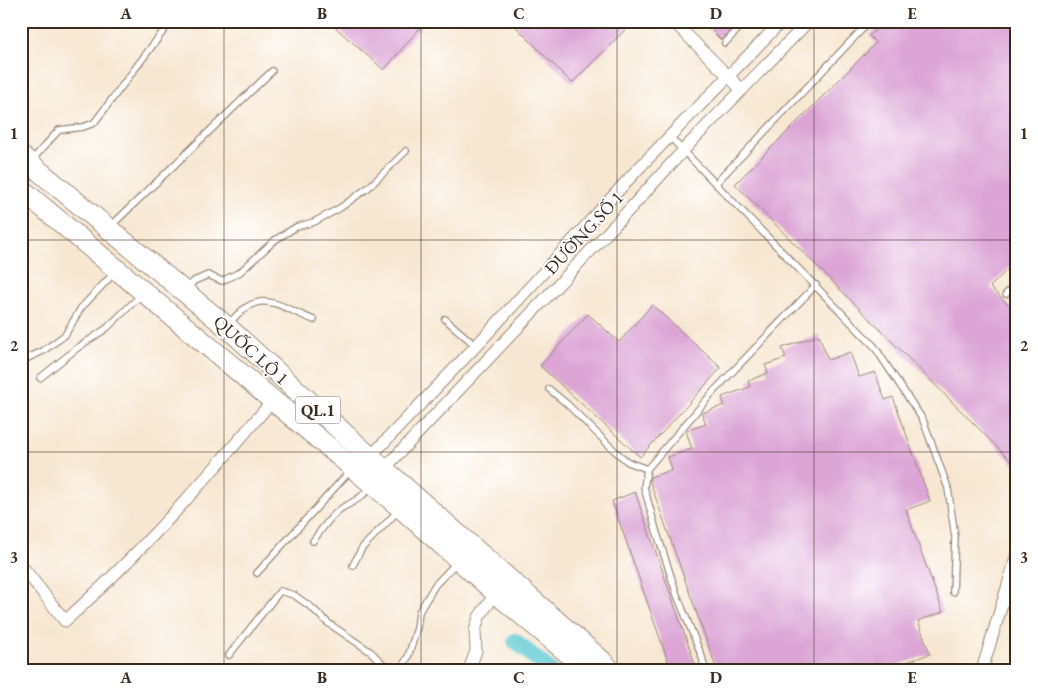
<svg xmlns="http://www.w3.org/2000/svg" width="1038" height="691" font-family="'EB Garamond',serif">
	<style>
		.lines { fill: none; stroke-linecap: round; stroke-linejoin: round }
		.river { stroke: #5cc9d1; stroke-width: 16 }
		.building { fill: #dca5d6 }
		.lane-casing { stroke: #998878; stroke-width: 8 }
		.street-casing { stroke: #998878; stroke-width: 13 }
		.highway-casing { stroke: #998878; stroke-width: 22 }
		.lane { stroke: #fff; stroke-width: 5.5 }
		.street { stroke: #fff; stroke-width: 11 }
		.highway { stroke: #fff; stroke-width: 20 }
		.grid { fill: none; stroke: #3b2a1e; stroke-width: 1; stroke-opacity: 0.55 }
		.labels { text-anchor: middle; stroke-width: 4; stroke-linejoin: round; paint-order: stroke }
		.shield { fill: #fff; stroke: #766a62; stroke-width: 1 }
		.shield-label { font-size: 16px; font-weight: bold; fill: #3b2a1e }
		.street-label { font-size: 18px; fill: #3b2a1e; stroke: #fff }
		.neatline { fill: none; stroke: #3b2a1e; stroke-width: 2 }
		.grid-label { font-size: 16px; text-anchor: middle; font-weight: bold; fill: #3b2a1e }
	</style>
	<rect width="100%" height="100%" fill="#fff"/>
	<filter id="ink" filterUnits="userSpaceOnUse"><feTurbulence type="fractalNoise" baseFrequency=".02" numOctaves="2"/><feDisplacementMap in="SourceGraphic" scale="10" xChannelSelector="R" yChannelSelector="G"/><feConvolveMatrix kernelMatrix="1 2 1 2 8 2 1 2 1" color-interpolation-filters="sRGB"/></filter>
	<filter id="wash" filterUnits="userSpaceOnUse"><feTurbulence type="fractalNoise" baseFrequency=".0096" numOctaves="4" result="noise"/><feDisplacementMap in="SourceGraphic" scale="20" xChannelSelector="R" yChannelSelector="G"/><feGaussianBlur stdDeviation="1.12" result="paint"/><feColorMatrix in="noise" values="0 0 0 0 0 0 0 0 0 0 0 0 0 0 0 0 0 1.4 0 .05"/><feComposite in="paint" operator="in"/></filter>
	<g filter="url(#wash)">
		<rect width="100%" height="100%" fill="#f7e7d2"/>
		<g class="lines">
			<path class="river" d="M515,641l35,29"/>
		</g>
		<g id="blocks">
			<g class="building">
				<path d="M328,21h98l-42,49z"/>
				<path d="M522,21h112l-62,62 -56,-56z"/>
				<path d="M702,21h37l-18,19z"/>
				<path d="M884,21h133v239l-27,27 27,26v154l-282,-283 141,-141 -7,-7z"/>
				<path d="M652,305l69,63 -81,89 -100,-91 48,-52 31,28z"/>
				<path d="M819,335l9,25 22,-8 9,25 16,-5 10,28 8,-3 37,104 -24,9 37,102 -25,9 12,33 -46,16h-167l-67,-188v-5l22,-7 -4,-13 24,-8 -6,-18 20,-7 -4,-11 22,-8 -2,-8 28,-10 -2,-6 20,-8 -3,-8 21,-7 -4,-10z"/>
				<path d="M635,492l62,178h-26l-59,-169z"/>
			</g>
		</g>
	</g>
	<g filter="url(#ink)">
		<use href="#blocks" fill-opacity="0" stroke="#998878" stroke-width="1"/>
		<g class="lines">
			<g class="lane-casing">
				<g id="lane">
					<path d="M725,43l21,-22"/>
					<path d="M670,137l204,209 49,74 25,68 7,49 -2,55"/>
					<path d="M31,161l28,-31 24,-3 11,-4 77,-102"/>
					<path d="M716,183l154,-162"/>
					<path d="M112,225l160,-154"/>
					<path d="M186,290l8,-9 14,-6 14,6 18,-9 35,-32 21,-13 18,-5 26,-14 29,-21 37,-36"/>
					<path d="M1006,294l11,-10"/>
					<path d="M445,319l31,27"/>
					<path d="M229,324c31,-39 48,-18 85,-4"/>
					<path d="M21,361l22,-10 22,-16 16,-27 34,-36"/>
					<path d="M40,378l36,-29 31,-21 35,-34"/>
					<path d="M549,389l18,15 49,48 12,10 19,7"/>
					<path d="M313,541c8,-11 18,-26 29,-33 13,-8 17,-7 28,-21"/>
					<path d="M353,565l9,-17 36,-37"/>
					<path d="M257,573l93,-102"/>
					<path d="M229,655l51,-64 14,4 17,12 17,16 43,29 18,18"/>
					<path d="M400,670l8,-13 9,-29 2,-16 16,-27 22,-23"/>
					<path d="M705,670l-3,-13 -25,-62 -21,-65 -12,-43 3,-18 67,-78 102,-106"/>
				</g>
			</g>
			<g class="street-casing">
				<g id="street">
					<path d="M673,21l69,69"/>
					<path d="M370,457l106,-111 161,-176 145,-149"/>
					<path d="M384,469l244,-258 64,-70 117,-120"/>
					<path d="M21,565l44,56c75,-67 143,-144 208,-221"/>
					<path d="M469,670l7,-19 -1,-20 4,-14 17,-24"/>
					<path d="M982,670l35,-115"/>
				</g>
			</g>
			<g class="highway-casing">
				<g id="highway">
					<path d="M21,156l206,171 143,130 232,204 8,9"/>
					<path d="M21,189l380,319 95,85 92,77"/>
				</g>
			</g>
			<use href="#lane" class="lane"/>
			<use href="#street" class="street"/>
			<use href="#highway" class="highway"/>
		</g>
	</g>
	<path class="grid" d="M224,21v649M421,21v649M617,21v649M814,21v649M21,240h996M21,452h996"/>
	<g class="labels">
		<rect class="shield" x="295.5" y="396.5" width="45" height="27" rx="4"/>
		<g class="shield-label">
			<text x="318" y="416">QL.1</text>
		</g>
		<g class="street-label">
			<text transform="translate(584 233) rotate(-47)" y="6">ĐƯỜNG SỐ 1</text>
			<text transform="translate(251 350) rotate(42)" y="6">QUỐC LỘ 1</text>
		</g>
	</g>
	<rect width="1038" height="691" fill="none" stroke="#fff" stroke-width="55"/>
	<rect x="28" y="28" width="982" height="636" class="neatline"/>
	<g class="grid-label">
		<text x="126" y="19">A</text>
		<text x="322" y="19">B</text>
		<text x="519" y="19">C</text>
		<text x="716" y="19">D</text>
		<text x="912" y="19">E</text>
		<text x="14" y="139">1</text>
		<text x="1024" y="139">1</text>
		<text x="14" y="351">2</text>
		<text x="1024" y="351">2</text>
		<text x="14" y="563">3</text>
		<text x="1024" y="563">3</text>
		<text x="126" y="683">A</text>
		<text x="322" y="683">B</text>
		<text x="519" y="683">C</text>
		<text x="716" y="683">D</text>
		<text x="912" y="683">E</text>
	</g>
</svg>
